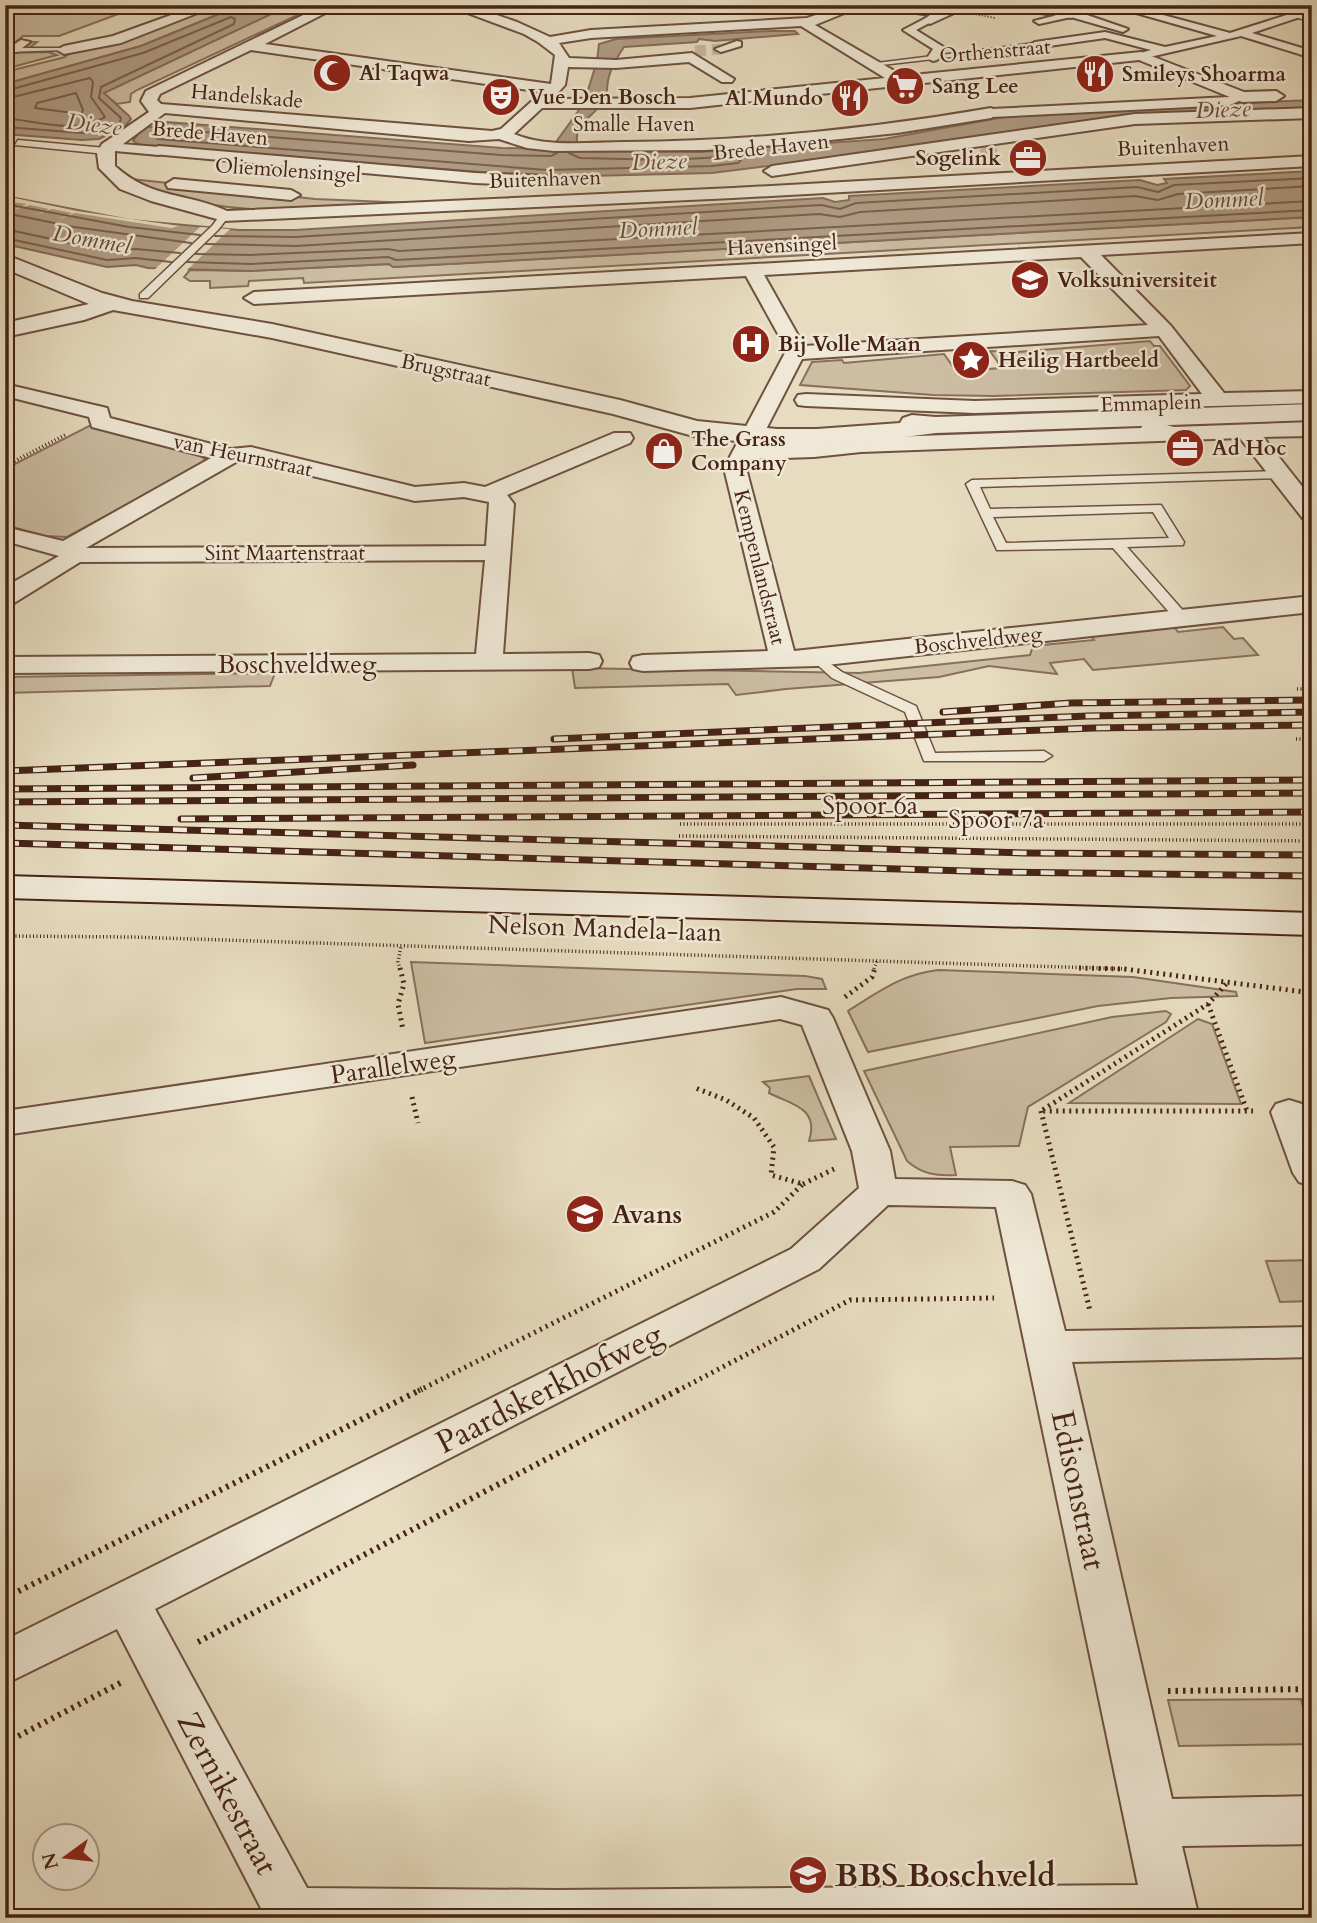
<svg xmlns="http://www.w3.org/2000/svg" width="1317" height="1923" font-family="Cardo,serif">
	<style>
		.green { fill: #ccbda3; stroke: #89705c; stroke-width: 2 }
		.water { fill: #b09d86; stroke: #866c58; stroke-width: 2 }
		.pier { fill: #e7dcc0 }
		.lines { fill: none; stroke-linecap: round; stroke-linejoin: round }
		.shore { stroke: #7b604d; stroke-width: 2 }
		.pedestrian-tunnel { stroke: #c7b79e; stroke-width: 11; stroke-dasharray: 11 6; stroke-linecap: butt }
		.minor-tunnel { stroke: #c7b79e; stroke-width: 15; stroke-dasharray: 15 7; stroke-linecap: butt }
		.service-casing { stroke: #6e513f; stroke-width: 3 }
		.pedestrian-casing { stroke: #6e513f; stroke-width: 4 }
		.minor-casing { stroke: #6e513f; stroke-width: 4 }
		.tertiary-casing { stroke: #6e513f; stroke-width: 4 }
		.secondary-casing { stroke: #462314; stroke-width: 4 }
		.path-far3 { stroke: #462314; stroke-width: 2; stroke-dasharray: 1 2; stroke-linecap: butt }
		.path-far2 { stroke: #462314; stroke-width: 3.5; stroke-dasharray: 1 2.5; stroke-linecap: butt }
		.path-far1 { stroke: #462314; stroke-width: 5; stroke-dasharray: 2 4.5; stroke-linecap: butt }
		.path { stroke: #462314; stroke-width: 6; stroke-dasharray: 2.5 5; stroke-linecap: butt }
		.service { fill: #efe8d6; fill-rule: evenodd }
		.pedestrian { fill: #efe8d6; fill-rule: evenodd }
		.minor { fill: #efe8d6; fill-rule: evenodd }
		.tertiary { fill: #efe8d6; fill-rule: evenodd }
		.secondary { fill: #efe8d6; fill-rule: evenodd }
		.rail-casing { stroke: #462314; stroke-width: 7 }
		.rail { stroke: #efe8d6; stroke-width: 4.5; stroke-dasharray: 14; stroke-linecap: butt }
		.labels { text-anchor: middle; stroke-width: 5; stroke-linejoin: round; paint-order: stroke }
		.far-street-label { font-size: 21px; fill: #462314; stroke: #efe8d6 }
		.far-poi-label { font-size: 21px; font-weight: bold; fill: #462314; stroke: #efe8d6; text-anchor: start }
		.far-water-label { font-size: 23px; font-style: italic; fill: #664836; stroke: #efe8d6 }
		.street-label { font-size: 26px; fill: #462314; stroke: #efe8d6 }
		.poi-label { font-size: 26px; font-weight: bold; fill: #462314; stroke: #efe8d6; text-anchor: start }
		.near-street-label { font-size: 32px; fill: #462314; stroke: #efe8d6 }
		.near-poi-label { font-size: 32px; font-weight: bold; fill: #462314; stroke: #efe8d6; text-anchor: start }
	</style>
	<rect width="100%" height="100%" fill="#e7dcc0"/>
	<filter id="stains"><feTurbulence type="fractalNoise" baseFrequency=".00286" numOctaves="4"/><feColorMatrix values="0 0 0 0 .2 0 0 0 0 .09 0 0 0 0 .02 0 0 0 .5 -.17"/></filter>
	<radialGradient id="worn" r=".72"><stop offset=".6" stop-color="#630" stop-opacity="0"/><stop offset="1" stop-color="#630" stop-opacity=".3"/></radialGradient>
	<g class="green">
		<path d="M217,5h24l-100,41 -136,38v-12l60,-15 7,-6 39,-7z"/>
		<path d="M290,5h29l-182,85 -6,4 -1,8 -13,2 -14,-11z"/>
		<path d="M27,7l102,3 -70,26h-36l-6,5 20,1 -9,7 -23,-1v-35z"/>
		<path d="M49,52l8,3 -52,14v-16z"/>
		<path d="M131,179l184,20 97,4c-94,5 -194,21 -281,-24z"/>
		<path d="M1312,217v10l-1008,56 -1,-5 -54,3 -1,5 -38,2v-7h-20l-6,-4 6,-7 61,1 138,-7 4,3z"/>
		<path d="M1150,341l4,5h6l30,40 -4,4 -192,6 -61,-1 -133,-10 12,-23 30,-2 2,3 100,-9 12,17 46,-3 -12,-17 27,1z"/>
		<path d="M89,426l107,27 9,6 -4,5 -134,73 -22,-1 -40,-11v-56z"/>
		<path d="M1171,623l7,9 45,-5 11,12 9,-1 15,17 -165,15 -9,-11 -34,4 7,11 -68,-8 -50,11 -153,12 -50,6 -8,-11 -153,4 -3,-20 287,5 171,-18 3,-9 61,-6 -6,-9z"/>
		<path d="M275,673l-5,13 -265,7v-16z"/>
		<path d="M411,962l394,14 17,3 4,10h-29l-372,54z"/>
		<path d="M938,970l195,7 103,15 1,4 -66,2 -73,8 -230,46 -20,-41c30,-19 54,-37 90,-41z"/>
		<path d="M1166,1011l5,3 -5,8 -138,85 -9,39 -69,1 6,28c-21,1 -34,-1 -49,-14l-43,-90 248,-54z"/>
		<path d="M1198,1019l14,5 29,80 -172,-1z"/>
		<path d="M809,1076l27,63 -27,2c11,-34 -19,-37 -40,-48l1,-5 -7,-6z"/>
		<path d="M1312,1260v41l-32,1 -14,-41z"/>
		<path d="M1301,1699l11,45 -133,2 -11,-46z"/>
	</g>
	<g class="water">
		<path d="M241,5h49l-186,88 25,23 2,3 -5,6 26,2 14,-5 336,26 49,1 33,-46 13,-42 2,-17 17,-5 155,-8h24l3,3 -83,7 -16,-2 -2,3 -73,5c-10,15 -17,27 -17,45l-5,1c5,23 -35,24 -23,58l121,1 184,-13 147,-27 281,-12v10l-145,6 -455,57 -165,4 -405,-31 -9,-5 5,-7 -25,-2 -14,7 -17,1 -77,-6v-50l136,-38z"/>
		<path d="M1312,171v46l-919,50 -4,-3 -138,7 -103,-3 -12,-3 -29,2 -102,-23v-48l125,24 109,10h56l528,-32 12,4 14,-2v-4l291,-16 17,5 10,-2 -3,-4z"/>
	</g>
	<g class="pier">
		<path d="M5,196l72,15 102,15 -8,2 -96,-15 -18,7 15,-7 -20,-4 -19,7 16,-7 -19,-4 -20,6 17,-7 -22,-3z"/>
		<path d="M200,227l30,2 -46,44 -31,-2z"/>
	</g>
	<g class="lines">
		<g class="shore">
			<path d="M5,91l138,-38 88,-36 4,2 -1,5 -133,63 -2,11 22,20 -2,7 -36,8 -78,-6"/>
			<path d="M76,93l7,17 -2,4 -46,-6 2,-5z"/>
			<path d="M5,99l85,-21 3,4 -2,15 14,20c-27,18 -70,4 -100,1"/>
			<path d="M557,153l-6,3 -50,-1 -335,-26 -11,7 3,3 389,31 165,-4 26,-3 3,-3 -3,-4 -68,4 -90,-2 -11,-5"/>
			<path d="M5,204l124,23 71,8"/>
			<path d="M5,213l69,14 117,16"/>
			<path d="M5,229l102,22 29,-2 44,4"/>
			<path d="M215,236l80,1 526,-32 19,4 16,-6 281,-16 21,5 16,-7 138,-7"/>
			<path d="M5,238l102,22 29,-2 35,4"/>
			<path d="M206,244l90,2 523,-32 21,3 20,-5 275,-16 23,4 20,-6 134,-8"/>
			<path d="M196,254l55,1 137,-6 11,2 913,-50"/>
			<path d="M187,262l64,2 137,-7 8,3 916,-50"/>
		</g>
		<path class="pedestrian-tunnel" d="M695,51l26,-2"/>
		<path class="minor-tunnel" d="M981,149l17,9"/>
		<g class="service-casing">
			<g id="service">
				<path d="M667,5h7v1l-3,2z"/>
				<path d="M1297,14l15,4v4l-17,-5z"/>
				<path d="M1035,43l3,4 -165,19 -4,-2z"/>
				<path d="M5,48h59l4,2 -63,2z"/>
				<path d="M18,140l88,8 4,3 -4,3 -91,-9z"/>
				<path d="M221,214l8,2 -11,14 -70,68h-8v-4l72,-68z"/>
				<path d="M1279,471l4,1v6l-303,9 10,22 171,-4 23,37 -1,3 -56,2 59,67 2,3 -7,4 -5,-1 -63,-72 -116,2 -31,-66 6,-4zM1153,512l16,26 -163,5 -13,-26z"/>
				<path d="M817,654l25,18 74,34 19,47 109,-2 8,5 -8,5h-120l-19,-49 -73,-34 -22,-20z"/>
			</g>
		</g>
		<g class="pedestrian-casing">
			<g id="pedestrian">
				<path d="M1108,5h18l104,28 82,-26v6l-60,20 60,18v7l-71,-22 -100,23 -4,-1v-4l14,-4 -46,-12 -70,10 -6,-3 6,-3 70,-10 60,15 52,-11z"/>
				<path d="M1089,7l4,1v4l-9,2 44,15 -5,3 -52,-15 -32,7 -5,-3z"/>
				<path d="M926,18l9,2 -19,10 29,18 -8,12 -4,1 -6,-3 6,-9 -30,-19z"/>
				<path d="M21,40l9,2 -13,10h-8v-4z"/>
				<path d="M737,41l4,1v4l-20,6 -6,-3z"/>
				<path d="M1242,93l6,4 -18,8 -239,12 -6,-4 6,-4 238,-12z"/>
				<path d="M108,143l51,4 6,4 -6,4 -55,-5 -2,-3z"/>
			</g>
		</g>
		<g class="minor-casing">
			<g id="minor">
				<path d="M199,5h19l-97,38 -57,11 -7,-4 7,-4 49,-10z"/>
				<path d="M324,5h17l-76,39 286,40 4,-29 -17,-13 -14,-8 -78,-29h21l50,17 33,15 41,-7 216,-12 38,-13h19l-49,20 88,51 238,-24 103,40 32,-1 8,5 -8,5 -34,1 -103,-42 -449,48h-148l-28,26c33,14 76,8 111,8 123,-1 245,-13 366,-34l8,5 -8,5 -94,15 -95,10 -96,7 -152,1 -27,-3 -28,-9 -30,2 -304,-28 -50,37v16c38,34 71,26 112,45l506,-23 579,-32v10l-579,32 -509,23 -73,-20 -31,-12 -21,-21 -2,-15 5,-9 47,-32 -8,-11 5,-10zM801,26l84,52 -195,20 -138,1 13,-14 3,-18 48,1 73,-6 33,20h10l2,-3 -42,-26 -76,7 -47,-2 -10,-15 32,-5zM251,50l291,42 -41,37 -9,2 -331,-27 -4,-4 3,-6z"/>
				<path d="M884,5c19,0 52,-3 68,9l-22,10 -7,-4 7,-5 -40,-6z"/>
				<path d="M1010,5c19,0 52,-3 68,9l-7,4 -55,-9z"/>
				<path d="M1312,108v10l-177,6 -363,52 -8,-5 8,-5 363,-52z"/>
				<path d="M159,146l316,27 72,3 8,5 -8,5 -72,-3 -322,-29 -2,-3 2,-3z"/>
				<path d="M174,179l117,11 9,5 -9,5 -123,-12 -2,-4z"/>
				<path d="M1312,233v10l-211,12 70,71 53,67 88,-2v12l-337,10 -169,-7 -8,-1 -3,-5 3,-5 8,-1 169,7 227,-7 -43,-58 -357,23 -44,86 103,-7 280,-10 3,-5 8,-2 22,6 138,-5v14l-49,1 49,62v23l-8,-2 -64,-82 -379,14 -47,5 -63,2 -5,9 48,183 518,-55v16l-495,54 -174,5 -10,-2 -3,-6 3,-6 10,-2 125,-4 -44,-183 61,-115 -2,-10 -37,-67 -492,28 -10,-6 10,-6zM1081,257l67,68 -344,21 -40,-71z"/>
				<path d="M5,384l102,24 3,10 121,31 20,-2 164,40 49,-4 21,4 129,-54h16l3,5 -3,5 -123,52 7,9 -11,150 86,-1 10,2 3,6 -3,6 -10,2 -584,4v-16l471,-3 9,-94 -405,2 -66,41 -9,3v-19l54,-31 -54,-15v-14l58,14 148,-83 -119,-31 -3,-10 -84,-21zM251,461l164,40 49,-4 25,5 -3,44 -400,2 150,-86z"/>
				<path d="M781,997l47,13 5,8 57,133 5,28 117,2 13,4 6,9 34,137 247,-4v30l-240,5 100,437 140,-3v48l-130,2 17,72h-933l-149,-289 -112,55v-44l786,-391 68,-61 -7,-37 -50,-126 -22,-6 -775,116v-24zM888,1205l108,2 142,678 -582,5 -249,-2 -152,-279 664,-340z"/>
				<path d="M1289,1100l13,4 10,20v62l-13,-4 -6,-9 -22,-61 5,-8z"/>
			</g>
		</g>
		<g class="tertiary-casing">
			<path id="tertiary" d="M14,258l88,35 30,8 140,23 348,76 77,21 80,8h40l83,-6 3,-5 9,-3 24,2 376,-13v16l-376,13 -79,10 -80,2 -80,-8 -84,-23 -341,-76 -159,-28 -29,10 -79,17v-14l84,-19 -83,-35v-10z"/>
		</g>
		<g class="secondary-casing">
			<path id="secondary" d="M5,876l1307,37v22l-1307,-37z"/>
		</g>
		<path class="path-far3" d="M970,13l25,5"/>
		<g class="path-far2">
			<path d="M5,466l62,-32"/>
			<path d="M1297,689h15"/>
			<path d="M1296,739h16"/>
			<path d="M1308,765h4"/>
			<path d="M680,824h632"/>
			<path d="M679,836l633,5"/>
			<path d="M5,936l126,1 995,32"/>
			<path d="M400,969l-2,-7 3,-16"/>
			<path d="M874,969l3,-8"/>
		</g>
		<g class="path-far1">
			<path d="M400,968l4,16 -6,20 5,26"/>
			<path d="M1079,968l45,1 188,24"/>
			<path d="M1226,984l-18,20 -167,107h212"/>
			<path d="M845,997l27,-20 3,-9"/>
			<path d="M1208,1004l39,107"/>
			<path d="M412,1097l6,26"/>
			<path d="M1041,1111l49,200"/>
			<path d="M803,1184l31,-15"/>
			<path d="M418,1391l356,-179 29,-28 -32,-9 3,-28 -20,-29 -28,-18 -33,-13"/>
			<path d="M677,1391l173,-91 144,-2"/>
		</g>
		<g class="path">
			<path d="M5,1598l417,-209"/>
			<path d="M198,1642l482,-253"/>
			<path d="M1168,1691l144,-2"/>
			<path d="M5,1743l117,-61"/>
		</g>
		<use href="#service" class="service"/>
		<use href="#pedestrian" class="pedestrian"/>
		<use href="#minor" class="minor"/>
		<use href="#tertiary" class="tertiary"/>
		<use href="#secondary" class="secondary"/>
		<g class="rail-casing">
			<g id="rail">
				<path d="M943,712l128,-9 241,-3"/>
				<path d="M554,739l534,-23 224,-4"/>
				<path d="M5,771l1089,-43 218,-3"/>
				<path d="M193,778l220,-13"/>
				<path d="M5,789l1307,-9"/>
				<path d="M5,802l1307,-9"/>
				<path d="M181,819l1131,-7"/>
				<path d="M5,825l1019,28 288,2"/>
				<path d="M5,843l996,29 311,4"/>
			</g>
		</g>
		<use href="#rail" class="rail"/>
	</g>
	<defs>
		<g id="mosque-disc" transform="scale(2.0125)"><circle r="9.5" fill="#8f2418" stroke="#efe8d6"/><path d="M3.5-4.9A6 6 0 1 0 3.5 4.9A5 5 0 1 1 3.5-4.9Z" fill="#fff"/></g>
		<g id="restaurant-disc" transform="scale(2.0125)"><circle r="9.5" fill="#8f2418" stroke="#efe8d6"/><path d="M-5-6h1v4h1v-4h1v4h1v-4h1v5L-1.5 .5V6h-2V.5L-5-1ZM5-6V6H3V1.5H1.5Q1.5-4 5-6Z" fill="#fff"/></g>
		<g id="supermarket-disc" transform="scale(2.0125)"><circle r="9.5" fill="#8f2418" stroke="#efe8d6"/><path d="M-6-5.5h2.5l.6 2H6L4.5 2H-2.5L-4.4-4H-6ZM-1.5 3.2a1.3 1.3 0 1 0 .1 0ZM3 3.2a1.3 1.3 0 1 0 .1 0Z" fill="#fff"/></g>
		<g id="theatre-disc" transform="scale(2.0125)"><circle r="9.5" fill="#8f2418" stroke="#efe8d6"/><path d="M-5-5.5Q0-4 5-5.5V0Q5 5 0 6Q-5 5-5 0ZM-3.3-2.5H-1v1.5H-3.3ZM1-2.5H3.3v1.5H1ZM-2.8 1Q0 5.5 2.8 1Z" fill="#fff"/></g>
		<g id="office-disc" transform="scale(2.0125)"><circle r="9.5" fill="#8f2418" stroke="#efe8d6"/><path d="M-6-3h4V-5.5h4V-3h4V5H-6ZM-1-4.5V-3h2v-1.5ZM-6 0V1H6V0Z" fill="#fff"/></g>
		<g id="university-disc" transform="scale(2.0125)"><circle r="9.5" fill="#8f2418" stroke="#efe8d6"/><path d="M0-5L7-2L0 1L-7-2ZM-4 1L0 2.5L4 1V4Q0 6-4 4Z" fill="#fff"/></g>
		<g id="hospital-disc" transform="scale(2.0125)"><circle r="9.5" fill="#8f2418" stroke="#efe8d6"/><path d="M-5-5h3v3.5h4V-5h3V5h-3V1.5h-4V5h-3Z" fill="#fff"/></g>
		<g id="sight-disc" transform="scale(2.0125)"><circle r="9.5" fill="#8f2418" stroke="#efe8d6"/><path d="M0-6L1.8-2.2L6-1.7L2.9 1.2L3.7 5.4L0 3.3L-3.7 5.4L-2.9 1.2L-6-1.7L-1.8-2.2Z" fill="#fff"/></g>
		<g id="shop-disc" transform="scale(2.0125)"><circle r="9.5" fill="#8f2418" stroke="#efe8d6"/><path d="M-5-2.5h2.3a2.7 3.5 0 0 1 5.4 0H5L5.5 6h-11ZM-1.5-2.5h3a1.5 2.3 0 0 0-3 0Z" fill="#fff"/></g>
		<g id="school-disc" transform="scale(2.0125)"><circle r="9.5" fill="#8f2418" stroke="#efe8d6"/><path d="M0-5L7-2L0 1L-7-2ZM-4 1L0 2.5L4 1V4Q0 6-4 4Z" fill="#fff"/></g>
	</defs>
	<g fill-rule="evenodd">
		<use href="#mosque-disc" x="332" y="73"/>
		<use href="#restaurant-disc" x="1095" y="74"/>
		<use href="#supermarket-disc" x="905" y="86"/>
		<use href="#theatre-disc" x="501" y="97"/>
		<use href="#restaurant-disc" x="850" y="98"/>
		<use href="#office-disc" x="1028" y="158"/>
		<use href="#university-disc" x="1030" y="280"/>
		<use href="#hospital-disc" x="751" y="344"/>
		<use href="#sight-disc" x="971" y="360"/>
		<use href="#office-disc" x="1185" y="448"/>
		<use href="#shop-disc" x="664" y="451"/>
		<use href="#university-disc" x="585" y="1214"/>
		<use href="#school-disc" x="808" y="1875"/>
	</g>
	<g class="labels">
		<g class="far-street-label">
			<text transform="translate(995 51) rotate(-5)" y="7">Orthenstraat</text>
			<text transform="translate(247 96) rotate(5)" y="7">Handelskade</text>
			<text x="634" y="131">Smalle Haven</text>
			<text transform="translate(210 133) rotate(5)" y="7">Brede Haven</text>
			<text transform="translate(1173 146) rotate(-3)" y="7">Buitenhaven</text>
			<text transform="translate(771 147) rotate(-6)" y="7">Brede Haven</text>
			<text transform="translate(288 170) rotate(4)" y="7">Oliemolensingel</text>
			<text transform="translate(545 179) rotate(-2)" y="7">Buitenhaven</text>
			<text transform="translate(782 245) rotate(-3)" y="7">Havensingel</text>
			<text transform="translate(446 370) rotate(12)" y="7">Brugstraat</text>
			<text transform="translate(1151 403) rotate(-2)" y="7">Emmaplein</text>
			<text transform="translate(243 455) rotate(12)" y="7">van Heurnstraat</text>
			<text x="285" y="560">Sint Maartenstraat</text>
			<text transform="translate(760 567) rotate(76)" y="7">Kempenlandstraat</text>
			<text transform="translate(978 640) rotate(-6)" y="7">Boschveldweg</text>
		</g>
		<g class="far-poi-label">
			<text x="359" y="80">Al Taqwa</text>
			<text x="1122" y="81">Smileys Shoarma</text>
			<text x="932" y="93">Sang Lee</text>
			<text x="528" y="104">Vue Den Bosch</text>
			<text x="823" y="105" text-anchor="end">Al Mundo</text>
			<text x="1001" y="165" text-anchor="end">Sogelink</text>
			<text x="1057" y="287">Volksuniversiteit</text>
			<text x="778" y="351">Bij Volle Maan</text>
			<text x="998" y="367">Heilig Hartbeeld</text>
			<text x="691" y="446">The Grass<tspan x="691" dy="24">Company</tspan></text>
			<text x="1212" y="455">Ad Hoc</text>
		</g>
		<g class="far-water-label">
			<text transform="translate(1223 109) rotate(-2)" y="8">Dieze</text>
			<text transform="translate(94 124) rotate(7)" y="8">Dieze</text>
			<text transform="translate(659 161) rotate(-2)" y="8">Dieze</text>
			<text transform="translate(1224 199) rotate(-3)" y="8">Dommel</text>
			<text transform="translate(658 228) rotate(-3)" y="8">Dommel</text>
			<text transform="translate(92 239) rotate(10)" y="8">Dommel</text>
		</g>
		<g class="street-label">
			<text x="297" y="673">Boschveldweg</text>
			<text x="870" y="814">Spoor 6a</text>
			<text x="996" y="828">Spoor 7a</text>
			<text transform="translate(605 928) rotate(2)" y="9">Nelson Mandela-laan</text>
			<text transform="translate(393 1066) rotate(-8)" y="9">Parallelweg</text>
		</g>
		<g class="poi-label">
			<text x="612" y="1223">Avans</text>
		</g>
		<g class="near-street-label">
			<text transform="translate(549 1388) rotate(-27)" y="11">Paardskerkhofweg</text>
			<text transform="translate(1079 1490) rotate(78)" y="11">Edisonstraat</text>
			<text transform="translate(228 1793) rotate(62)" y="11">Zernikestraat</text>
		</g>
		<g class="near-poi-label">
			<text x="835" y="1886">BBS Boschveld</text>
		</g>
	</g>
	<rect width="1317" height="1923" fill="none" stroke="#e7dcc0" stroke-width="28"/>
	<rect x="7" y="7" width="1303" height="1909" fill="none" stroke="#462314" stroke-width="3.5"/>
	<rect x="14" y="14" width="1289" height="1895" fill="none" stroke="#462314" stroke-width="2"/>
	<g transform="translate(66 1857) rotate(255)"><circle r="33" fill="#efe8d6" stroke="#ab9988" stroke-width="2"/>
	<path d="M0-5L12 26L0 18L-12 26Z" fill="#8f2418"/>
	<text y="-10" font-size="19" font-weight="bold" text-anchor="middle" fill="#462314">N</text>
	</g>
	<rect width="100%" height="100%" filter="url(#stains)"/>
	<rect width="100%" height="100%" fill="url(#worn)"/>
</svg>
